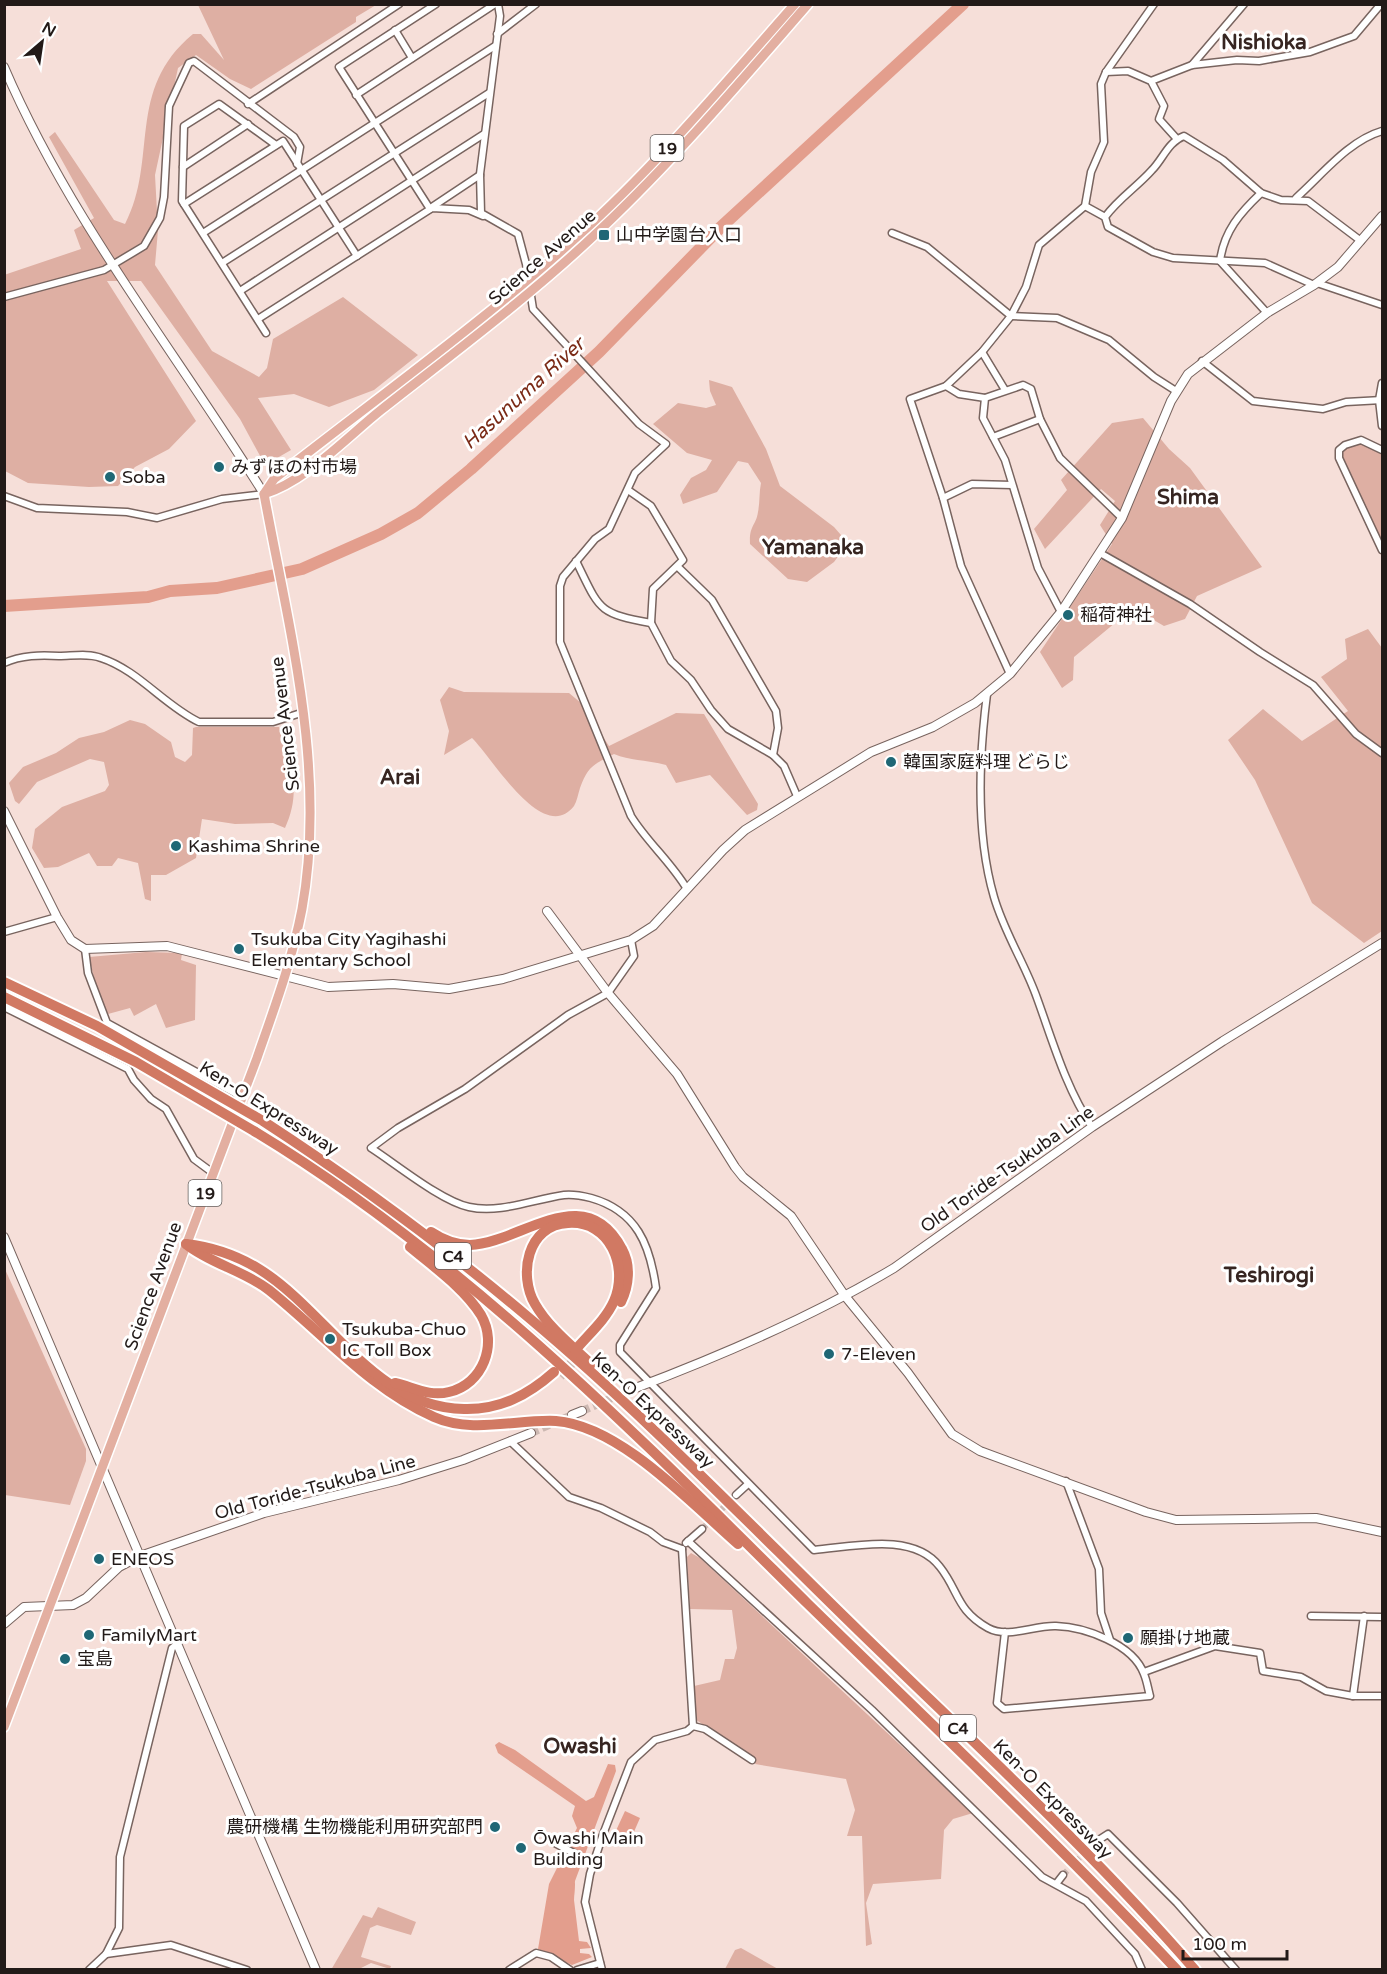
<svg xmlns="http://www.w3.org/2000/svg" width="1387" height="1974" font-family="'Varela Round','Noto Sans JP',sans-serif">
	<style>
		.green { fill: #deafa3 }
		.water { fill: #e39e8d }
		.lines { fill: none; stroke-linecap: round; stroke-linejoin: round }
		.stream { stroke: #e39e8d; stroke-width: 2 }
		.river { stroke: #e39e8d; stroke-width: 12 }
		.minor-tunnel { stroke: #ccb8b2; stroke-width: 6; stroke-dasharray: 6 3; stroke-linecap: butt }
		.tertiary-tunnel { stroke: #ccb8b2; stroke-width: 8; stroke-dasharray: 8 4; stroke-linecap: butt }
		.motorway-tunnel { stroke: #ccb8b2; stroke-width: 10; stroke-dasharray: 10 5; stroke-linecap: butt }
		.minor-casing { stroke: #78645f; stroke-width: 9 }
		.tertiary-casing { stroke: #78645f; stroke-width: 10 }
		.primary-casing { stroke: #fff; stroke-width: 12 }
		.motorway-casing { stroke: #fff; stroke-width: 14 }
		.minor { stroke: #fff; stroke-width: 6 }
		.tertiary { stroke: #fff; stroke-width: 8 }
		.primary { stroke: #e3afa1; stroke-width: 9 }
		.motorway { stroke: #d17963; stroke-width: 10 }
		.motorway-bridge-casing { stroke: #fff; stroke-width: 14; stroke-linecap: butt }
		.motorway-bridge { stroke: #d17963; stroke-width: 10 }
		.poi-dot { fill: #1f6775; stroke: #fff; stroke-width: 2 }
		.labels { text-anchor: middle; stroke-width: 6; stroke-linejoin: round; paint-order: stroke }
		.shield { fill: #fff; stroke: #645f5d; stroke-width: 1.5 }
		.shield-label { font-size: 16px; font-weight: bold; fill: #221a18 }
		.poi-label { font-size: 18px; fill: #221a18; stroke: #fff; text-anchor: start }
		.street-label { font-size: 18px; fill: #221a18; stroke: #fff }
		.water-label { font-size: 20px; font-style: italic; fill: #7a2a16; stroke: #fff }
		.quarter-label { font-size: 21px; font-weight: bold; fill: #362521; stroke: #fff }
	</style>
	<rect width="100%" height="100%" fill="#f6dfd9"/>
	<g class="green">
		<path d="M198,5h178l-20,12v5l-105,67 -21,-10 -34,-24 -18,13 -23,107 3,55 -3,35 57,86 47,26 8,-9 6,-29 70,-42 75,58 -44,35 -45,17 -35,-13 -36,4 33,52 -26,15 -25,-46 -99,-138h-34l89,140 -27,28 -34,18 -17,19 -29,1 -61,-4 -23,-12 -1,-196 77,-26 -7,-19 20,-12 -45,-81 6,-5 59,88 11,4c34,-65 0,-134 68,-190h8l23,26z"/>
		<path d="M709,380l23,7 34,62 14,37 54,41 14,16 -14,19 -27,20 -19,-3 -38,-35c-1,-19 6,-18 8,-32 2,-10 1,-19 3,-29l-13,-20 -10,-2 -21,31 -34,12 -3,-9 11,-17 15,-8 6,-10 -25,-7 -34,-29 25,-21 28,5 10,-3 -6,-14z"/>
		<path d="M1143,418l26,31 21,19 72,99 -65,29 -12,23 -21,7 -31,-18 -59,49 -1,23 -11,8 -22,-36 72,-108 -12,-19 15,-24 -14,-12 -56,60 -11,-20 33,-39 -6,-10 51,-57z"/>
		<path d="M1361,440l21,10v99l-43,-91v-8z"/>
		<path d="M1368,629l14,19v283l-18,12 -52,-40 -57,-123 -27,-40 35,-31 39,32 46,-30 -27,-34 26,-18 -2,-20z"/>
		<path d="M449,687l15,5 105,1 12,10 28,43 67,-33 28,1 54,90 -1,6 -10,5 -37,-40 -34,8 -10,-18c-18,-5 -35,-4 -52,-11 -21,11 -26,12 -34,34 -2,6 -3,13 -6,18 -31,40 -83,-50 -102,-68l-28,17 5,-24 -9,-31z"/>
		<path d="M130,720l15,4 26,18 4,15 10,5 7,-7 1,-27 3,-1h83c12,37 23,64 6,101l-12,-5 -38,1 -33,-5 -6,39 -30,17h-15v26l-6,-2 -7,-36 -20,-5 -6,8h-15l-8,-13 -31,14 -14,1 -12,-20 3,-19 27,-22 43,-16 4,-6 -5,-23 -14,-3 -53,23 -18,22 -4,-3 -6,-18 14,-16 33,-14 23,-15 25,-6z"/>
		<path d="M146,952l36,1 -1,7 15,5 -1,55 -29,8 -10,-24 -22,12 -4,-8 -22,6 -10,-19 -9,-38z"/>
		<path d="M4,1267l82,182v12l-16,44 -65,-10z"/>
		<path d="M691,1553l9,5 273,255 -20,6 -9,11 -3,49 -68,5 -7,19 6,41 -6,2 -4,-110h-15l8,-26 -9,-31 -91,-15 1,-3 -61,-42 -1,-33 26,-6 5,-21h9l3,-11 -5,-38 -42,-1 -3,-52z"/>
		<path d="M378,1907l38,15 -5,13 -34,-10 -7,3 -9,29 30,9 -1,3 -19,-6 -12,6 -28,1 32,-55 9,3z"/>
		<path d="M741,1948l37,21h-53l10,-19z"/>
	</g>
	<g class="water">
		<path d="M499,1742l16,8 71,51 8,-4 14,-33 7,1 1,6 -41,110 -1,19 5,41 8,1 4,6 -11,1v4l9,1 3,3 -20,8 -34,-16 11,-65 28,-56 -5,-12 3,-10 -77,-53 -3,-8z"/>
		<path d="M625,1811l15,7 -10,23 -16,-6z"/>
	</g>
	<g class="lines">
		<path class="stream" d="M573,1896l1,-12"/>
		<path class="river" d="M4,606l144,-9 22,-6 47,-3 85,-19 79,-35 37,-21 53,-44 128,-117 122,-125 242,-223"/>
		<g class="minor-tunnel">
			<path d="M702,1529l34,-34"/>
			<path d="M1063,1875l31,-32"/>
		</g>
		<g class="tertiary-tunnel">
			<path d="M582,1411l51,-22"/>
			<path d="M531,1433l41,-18"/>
		</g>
		<path class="motorway-tunnel" d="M560,1376l22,-24"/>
		<g class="minor-casing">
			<g id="minor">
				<path d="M498,4l2,12 -20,158 1,39 37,21 8,30 7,45 106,115 27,20 -31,29 -26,56 -14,10 -32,38 -3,9v56l71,174c16,26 40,46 56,73"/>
				<path d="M395,30l17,28"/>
				<path d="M497,34l39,-30"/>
				<path d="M1192,65l52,-61"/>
				<path d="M1106,72l22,-1 23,10 13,25 -5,13 18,20"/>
				<path d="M1151,81l41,-16 45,-5 22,1 51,-9 44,-16 27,-32"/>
				<path d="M356,95l139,-91"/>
				<path d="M248,104l151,-100"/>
				<path d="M183,167l65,-43"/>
				<path d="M1296,198c26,-23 52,-57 86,-67"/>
				<path d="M184,204l99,-63 74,115"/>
				<path d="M1085,206l20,11 3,10 45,25 20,6 92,5 49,22"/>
				<path d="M432,207l48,-32"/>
				<path d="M430,209l-91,-142 97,-63"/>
				<path d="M1105,217c14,-19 32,-30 47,-47 11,-11 16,-28 32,-34l39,24 38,33 20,7 27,1 53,40"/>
				<path d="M203,233l292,-187"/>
				<path d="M892,233l35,14 84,69 46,2 52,22 45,37 22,14"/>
				<path d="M1220,261c4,-30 20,-48 41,-68"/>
				<path d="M1220,261l47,52"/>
				<path d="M222,263l267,-170"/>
				<path d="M1317,283l65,22"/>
				<path d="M240,291l244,-157"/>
				<path d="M4,297l100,-27 40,-24 16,-28 4,-21 5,-91 20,-43 5,-2 100,76 6,10 -3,17"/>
				<path d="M258,319l174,-111 37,2 14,6"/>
				<path d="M266,333l-84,-132 2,-75 35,-22 57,41"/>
				<path d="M982,352l23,38"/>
				<path d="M1202,361l51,40 70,8 23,-7 36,-2"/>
				<path d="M1382,383l-3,17 3,26"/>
				<path d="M946,386l13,8 26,4"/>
				<path d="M1040,419l-9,-30 -8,-4 -38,13 -2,20 22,42 33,108 23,44"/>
				<path d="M993,437l47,-18 20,39 62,60"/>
				<path d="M1382,450l-21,-10 -16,5 -6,5v8l43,92"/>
				<path d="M628,490l23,16 32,54 -30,29 -2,34"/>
				<path d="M4,496l33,12 90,4 30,6 65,-19 42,-5"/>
				<path d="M943,498l29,-14 40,1"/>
				<path d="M1100,553l90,51 70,48 53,33 43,49 26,19"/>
				<path d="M576,561c24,49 21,52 75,62l20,38 20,19 20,30 17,19 45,26 11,11 13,30"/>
				<path d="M678,567l34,33 64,111 2,17 -5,27"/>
				<path d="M4,663c18,-8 36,-8 55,-7 13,0 30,-3 42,2 37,12 64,48 98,64h74l31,-10"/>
				<path d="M1010,674l-49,-108 -18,-68 -33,-99 36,-13 36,-34 29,-36 15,-29 13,-42 46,-39 6,-34 13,-30 -3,-58 5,-12 48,-68"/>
				<path d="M987,694c-8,63 -11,141 7,203 10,35 31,67 43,101 16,44 29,90 55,129"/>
				<path d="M4,932l53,-15"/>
				<path d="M631,940l3,16 -26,37 -40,22 -103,74 -67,39 -27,20c25,16 70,53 98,59 31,7 65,-8 95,-12 9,-1 19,1 27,3 46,13 59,47 65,90l-36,57v7l194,198c38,-3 99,-19 126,17 19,24 16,43 48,61 20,11 46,-3 68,-2 29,1 77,18 88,48 3,7 4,15 6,22l-146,13 -7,-6 8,-71"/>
				<path d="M85,949l3,24 19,50 135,74"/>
				<path d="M4,1007l124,62 6,11 17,19 15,10 28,50 19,14"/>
				<path d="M510,1441l59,56 32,11 49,24 13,10 19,7"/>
				<path d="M1066,1481l33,88 2,44 9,27"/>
				<path d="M736,1495l12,-11"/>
				<path d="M688,1541l184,169 170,167 44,24 49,53 7,16"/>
				<path d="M686,1543l16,-14"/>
				<path d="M1311,1616l71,1"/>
				<path d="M1144,1672l71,-26 45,7 3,18 38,6 25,14 27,5h29"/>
				<path d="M1353,1696l11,-80"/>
				<path d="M693,1726l12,3 47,31"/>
				<path d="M555,1843l37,20"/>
				<path d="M1094,1843l14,-9 69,69 59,67"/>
				<path d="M1056,1884l7,-9"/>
				<path d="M106,1954l65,-9 76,25"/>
				<path d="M89,1970l17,-16 13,-26 1,-71 52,-209 5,-4"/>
				<path d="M509,1970l27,-17 15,4 19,13"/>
				<path d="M577,1970l23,-7"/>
				<path d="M602,1970l-17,-68 5,-28 12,-37 29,-75 24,-22 32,-9 6,-5 -11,-177"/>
			</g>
		</g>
		<g class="tertiary-casing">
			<g id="tertiary">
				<path d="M4,67c66,154 172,285 260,427"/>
				<path d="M4,811l53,106 14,23 14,9 82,-3 161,41 65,-3 56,5 54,-10 128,-39 22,-14 70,-76 22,-20 126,-78 62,-25 42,-24 35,-29 51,-62 61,-94 49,-117 17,-27 79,-61 47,-28 24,-18 44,-51"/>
				<path d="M547,911l61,82 69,81 58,93 8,10 48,39 54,80 63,77 44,61 28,17 166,61 30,8 140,-2 66,14"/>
				<path d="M4,1237l312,733"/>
				<path d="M633,1389c90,-34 179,-72 261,-121l198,-141 131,-86 159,-98"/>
				<path d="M572,1415l10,-4"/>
				<path d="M4,1624l20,-17 49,-2 13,-7 33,-31 21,-11 124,-43 135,-33 64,-20 68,-27"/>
			</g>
		</g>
		<g class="primary-casing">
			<g id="primary">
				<path d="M264,494c41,-12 83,-57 117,-84 75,-59 152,-116 221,-182 73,-69 140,-148 206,-224"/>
				<path d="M4,1727l253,-669c17,-49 35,-97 45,-149 25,-139 -13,-279 -38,-415l10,-15c102,-80 208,-156 304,-243 79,-71 147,-153 217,-232"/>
			</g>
		</g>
		<g class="motorway-casing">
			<g id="motorway">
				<path d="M263,1121c92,60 181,125 265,196 117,98 223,209 332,315 113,110 231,218 335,338"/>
				<path d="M254,1131c210,127 380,301 553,472 124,121 251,240 370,367"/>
				<path d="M431,1232c12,8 25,13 39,13 51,-2 115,-67 152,4 9,16 7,37 -1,53"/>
				<path d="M186,1244c25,20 57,26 83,46 55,44 100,98 165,127 38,17 83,2 122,4 64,5 135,82 182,123"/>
				<path d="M186,1244c26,3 50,11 73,25 68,42 116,139 205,140 36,1 64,-14 90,-37"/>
				<path d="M577,1348c13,-15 29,-29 37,-47 15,-34 -4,-81 -46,-78 -41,2 -50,52 -33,81 13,23 37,42 56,60"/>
				<path d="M395,1383c18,4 34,14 54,9 34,-8 49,-48 32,-77 -17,-27 -47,-48 -71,-68"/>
			</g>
		</g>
		<use href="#minor" class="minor"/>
		<use href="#tertiary" class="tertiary"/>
		<use href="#primary" class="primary"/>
		<use href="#motorway" class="motorway"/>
		<g class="motorway-bridge-casing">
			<g id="motorway-bridge">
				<path d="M4,982l93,44 166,95"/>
				<path d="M4,997l132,65 118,69"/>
			</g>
		</g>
		<use href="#motorway-bridge" class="motorway-bridge"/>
	</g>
	<g class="poi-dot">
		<rect x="598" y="229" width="12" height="12" rx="3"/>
		<circle cx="219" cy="467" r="6"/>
		<circle cx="110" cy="477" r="6"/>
		<circle cx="1068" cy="615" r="6"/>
		<circle cx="891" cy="762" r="6"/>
		<circle cx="176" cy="846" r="6"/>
		<circle cx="239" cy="949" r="6"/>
		<circle cx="330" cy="1339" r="6"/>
		<circle cx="829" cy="1354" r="6"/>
		<circle cx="99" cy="1559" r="6"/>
		<circle cx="89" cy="1635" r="6"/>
		<circle cx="1128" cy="1638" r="6"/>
		<circle cx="65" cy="1659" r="6"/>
		<circle cx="495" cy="1827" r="6"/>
		<circle cx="521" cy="1848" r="6"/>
	</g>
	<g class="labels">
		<g class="shield">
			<rect x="650.5" y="135" width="33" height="26" rx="4.5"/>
			<rect x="188.5" y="1180" width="33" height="26" rx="4.5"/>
			<rect x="435" y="1243" width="36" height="26" rx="4.5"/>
			<rect x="940" y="1715" width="36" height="26" rx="4.5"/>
		</g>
		<g class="shield-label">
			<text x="667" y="154">19</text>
			<text x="205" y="1199">19</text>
			<text x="453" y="1262">C4</text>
			<text x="958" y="1734">C4</text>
		</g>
		<g class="poi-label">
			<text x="616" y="241">山中学園台入口</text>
			<text x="231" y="473">みずほの村市場</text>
			<text x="122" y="483">Soba</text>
			<text x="1080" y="621">稲荷神社</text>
			<text x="903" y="768">韓国家庭料理 どらじ</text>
			<text x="188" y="852">Kashima Shrine</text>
			<text x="251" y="945">Tsukuba City Yagihashi<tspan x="251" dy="21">Elementary School</tspan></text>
			<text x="342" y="1335">Tsukuba-Chuo<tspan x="342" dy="21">IC Toll Box</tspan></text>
			<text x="841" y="1360">7-Eleven</text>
			<text x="111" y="1565">ENEOS</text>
			<text x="101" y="1641">FamilyMart</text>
			<text x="1140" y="1644">願掛け地蔵</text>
			<text x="77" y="1665">宝島</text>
			<text x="483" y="1833" text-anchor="end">農研機構 生物機能利用研究部門</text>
			<text x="533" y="1844">Ōwashi Main<tspan x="533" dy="21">Building</tspan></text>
		</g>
		<g class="street-label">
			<text transform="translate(542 257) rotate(-41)" y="6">Science Avenue</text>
			<text transform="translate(285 724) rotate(-97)" y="6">Science Avenue</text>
			<text transform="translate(269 1108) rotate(32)" y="6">Ken-O Expressway</text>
			<text transform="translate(1007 1169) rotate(-35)" y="6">Old Toride-Tsukuba Line</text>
			<text transform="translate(153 1286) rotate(-70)" y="6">Science Avenue</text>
			<text transform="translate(653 1410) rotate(43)" y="6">Ken-O Expressway</text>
			<text transform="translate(315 1487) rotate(-15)" y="6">Old Toride-Tsukuba Line</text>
			<text transform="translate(1053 1799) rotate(45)" y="6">Ken-O Expressway</text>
		</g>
		<g class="water-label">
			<text transform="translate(523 393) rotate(-42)" y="7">Hasunuma River</text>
		</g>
		<g class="quarter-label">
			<text x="1264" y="49">Nishioka</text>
			<text x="1188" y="504">Shima</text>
			<text x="813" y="554">Yamanaka</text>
			<text x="400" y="784">Arai</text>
			<text x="1269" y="1282">Teshirogi</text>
			<text x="580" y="1753">Owashi</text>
		</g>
	</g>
	<rect width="1387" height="1974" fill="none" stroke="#221a18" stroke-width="12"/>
	<g transform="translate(42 42) rotate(29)" stroke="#ffffff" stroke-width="4.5" paint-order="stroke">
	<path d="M0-4.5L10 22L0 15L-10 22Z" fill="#221a18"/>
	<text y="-9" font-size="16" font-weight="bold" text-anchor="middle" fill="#221a18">N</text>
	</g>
	<path d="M1183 1950v9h104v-9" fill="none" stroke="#221a18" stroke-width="3"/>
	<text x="1192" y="1950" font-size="18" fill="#221a18" stroke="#ffffff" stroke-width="4.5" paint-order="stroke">100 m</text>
</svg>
